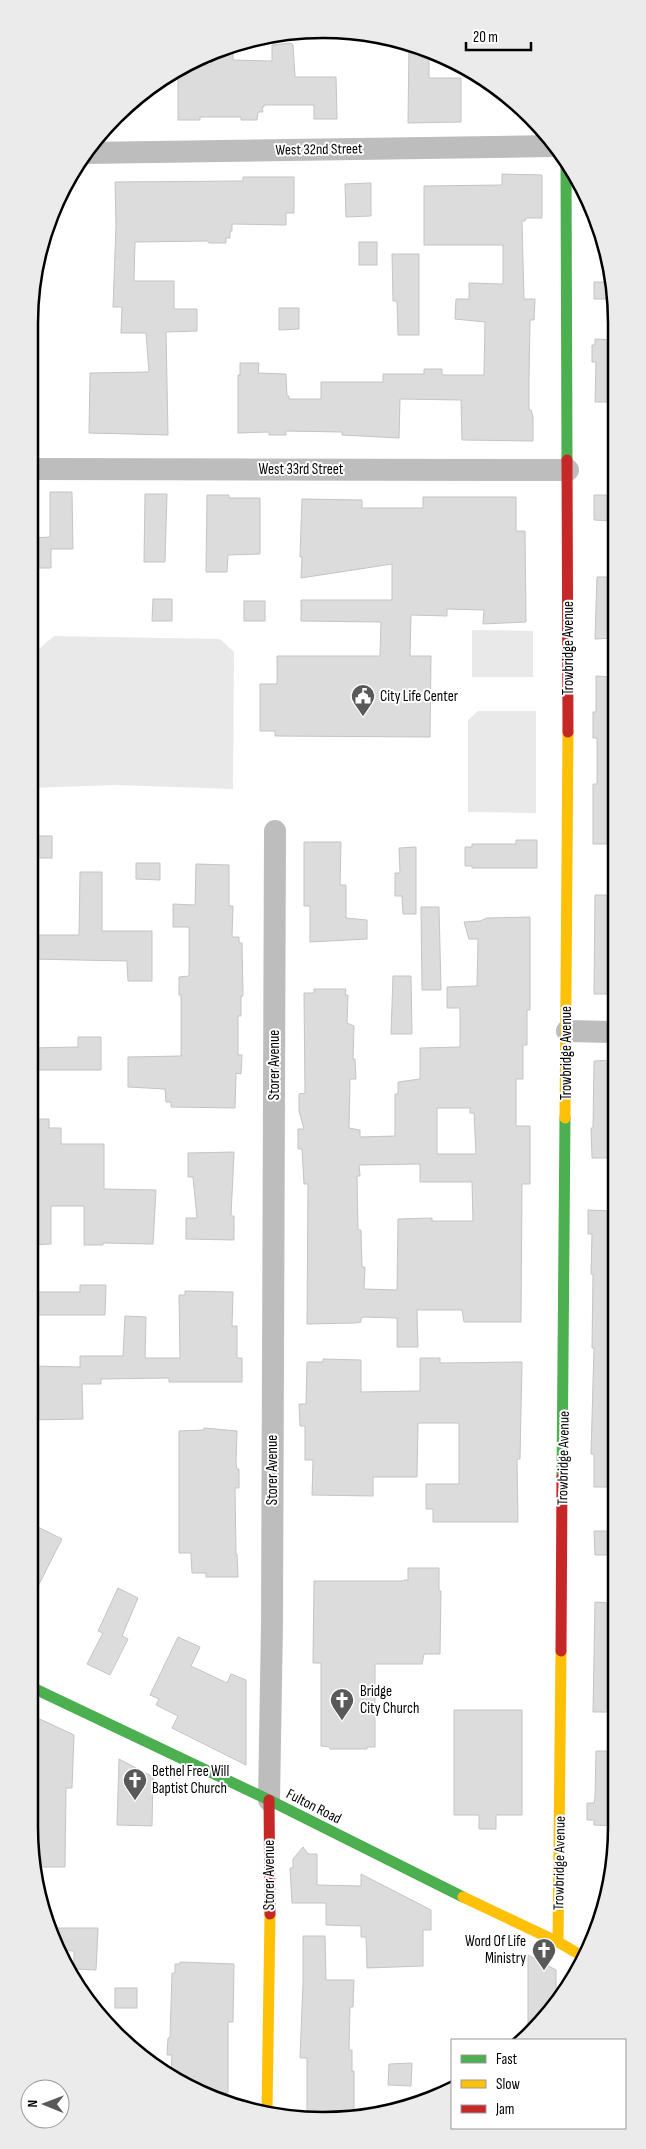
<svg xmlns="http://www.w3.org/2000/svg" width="646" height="2149" font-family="'Sofia Sans Condensed',sans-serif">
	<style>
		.green { fill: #e9e9e9 }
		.building { fill: #dcdcdc; stroke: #c4c4c4; fill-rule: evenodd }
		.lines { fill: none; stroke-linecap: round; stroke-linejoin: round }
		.street { stroke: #bdbdbd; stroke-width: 22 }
		.fast { stroke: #4caf50; stroke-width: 11 }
		.slow { stroke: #ffc107; stroke-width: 11 }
		.jam { stroke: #c62828; stroke-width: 11 }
		.labels { text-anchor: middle; stroke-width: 4; stroke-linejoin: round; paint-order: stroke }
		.street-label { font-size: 15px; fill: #000; stroke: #fff }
		.poi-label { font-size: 15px; fill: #000; stroke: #fff; text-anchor: start }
		.rim { fill: none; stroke: #000; stroke-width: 2.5 }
	</style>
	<rect width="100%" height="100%" fill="#fff"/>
	<g class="green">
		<path d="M472,630l61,1v46h-61z"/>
		<path d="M54,636l166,3 14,13 -1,137 -119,-4 -82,3 1,-134z"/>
		<path d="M478,711h58v102l-68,-1v-92z"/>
	</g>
	<g class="building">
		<path d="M291,43l2,2 2,32h41l1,42h-23v-14h-50v2h-2l1,5h-5l-1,8h-16v-3h-41v3h-22v-49l13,-6h20v-8l11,-4h11v7l39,1v-16z"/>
		<path d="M409,45l20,8v25h32v44l-53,1z"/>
		<path d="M502,174l40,1v43h-16l-1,3h-3l2,78h11l-1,21h-4l-1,61v29h2l2,7v24l-71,-1 -1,-40 -61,-1 -1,39 -57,-3v-3l-56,-1v4h-17v-3l-31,1v-58h2v-12h19l-1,10 28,1 1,22h2v3h32v-17h62v-8h41v-5h18v6h42l1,-53 -30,-3 1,-20h13v-16l34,1v-39h-79v-59l78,-1z"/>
		<path d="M243,177h51v36h-8v12l-54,-1v7h-2v7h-4v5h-17l-2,-2 -72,1 -1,39h40v28h23v22l-31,1 2,103 -79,-2 1,-60 59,-1 -3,-39h-25l1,-26h-9l3,-81 -1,-44 128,-1z"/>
		<path d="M371,183v33l-25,1 -1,-33z"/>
		<rect x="359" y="242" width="18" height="23"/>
		<path d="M392,254h27v81h-21l-1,-34h-4z"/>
		<path d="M594,282h20l1,17h-21z"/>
		<path d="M279,308h20v21l-20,1z"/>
		<path d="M595,339l20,1v62h-20l1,-40h-4v-17h3z"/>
		<path d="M50,492h22l1,57h-22v19h-18v-30l17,-1z"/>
		<path d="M145,494h22l-2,68h-21z"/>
		<path d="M207,495h22v3h31v56l-32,1 -1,17h-21z"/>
		<path d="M594,495h20v26l-20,-1z"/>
		<path d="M423,497h93v34h9l1,91 -43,2 1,-14 -37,-1v7l-36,-1 -1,41h21l-1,81 -155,-1v-5h-15v-47h17v-28h103l1,-34 -80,-1v-21h91v-36l-91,14 1,-21h-2l2,-58 60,1v8h61z"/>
		<path d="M597,577h17v61l-19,1z"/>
		<path d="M153,599h19v22h-20z"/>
		<rect x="244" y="601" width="21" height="20"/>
		<path d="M596,676l18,1v167h-21v-60h4v-46h-4v-26h3z"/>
		<rect x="32" y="836" width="20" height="22"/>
		<path d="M516,840h21v28h-65v-2h-7v-19h7v-3h44z"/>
		<path d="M304,842h37l-1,43h6v33l21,2v19l-57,3v-36h-6z"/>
		<path d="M416,847v67h-13l-1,-18h-7v-23h5l-1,-25z"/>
		<path d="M136,863h24v17l-24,-1z"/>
		<path d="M196,864l33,1v41h4l-1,31h7v6h3l1,53h-2v20h-3v39h4l-1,19 -5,-1 -1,35 -64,-1v-5h-5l-1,-13 -37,-2v-30l53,-1v-61h-2v-18l10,-1v-49h-16v-23l22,1z"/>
		<path d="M80,872h22v59h50v50h-24l-1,-20 -95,-2v-24h47z"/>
		<path d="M595,895h19l-1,99h-19z"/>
		<path d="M421,907h18l2,83h-19z"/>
		<path d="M530,917v93h-3v35h-4v34h-7v47h14v58h-8l-1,138h-57l-2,-12h-45l1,37h-21v-29l-33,-1 -3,1v4l-6,1 -48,1 1,-140h-4l-2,-35h-4v-20h6l-5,-18v-17l6,-1 -1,-100h10v-4h32l-1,6h3l-1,28 7,3 -1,33h2l1,20h-6l-1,49 11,2v7l35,-1v-42h3v-12l22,-3v-31l40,-1v-39h-13v-21l30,-1 1,-47h-9l-5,-17 16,-1 7,-3zM437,1108h33v5h4l2,41h-39zM420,1164v18h52l1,39h-41v-3l-34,1 -1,71 -33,-1 1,-22h-3l-1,-37h-3l-1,-54h3l-1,-11z"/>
		<path d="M393,976h18l1,58h-21z"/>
		<path d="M78,1037h23v33h-70l1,-22 46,-1z"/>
		<path d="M613,1060v98h-21l-1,-30h2l1,-67z"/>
		<path d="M31,1119h18v9h12v16h43v45l52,1 -3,54 -50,-1v2h-19v-39h-33v38l-20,1z"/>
		<path d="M234,1152l-3,64h3v24l-48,-1v-21h11l-4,-41h-5v-24z"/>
		<path d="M588,1210l25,1 -1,276h-18v-33h-3l3,-106h-2l1,-74h-2l1,-40h-4z"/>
		<path d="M80,1285h26l-1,30h-74v-23h49z"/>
		<path d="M185,1291l48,1 -1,34h5v32h5v24h-73v-4l-68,1v5h-19l1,35 -53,1v-54l50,1v-11h43l2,-40 21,1 -1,41h35l-1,-63h6z"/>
		<path d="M420,1358h20v5l82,-1 -2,97h-3l1,63h-85v-13h-7v-25h33v-61h-41l-1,54h-44v19l-61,-1 1,-35h-8v-34h-5l-1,-22h7l1,-42h16v-3l38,1v32l59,-1z"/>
		<path d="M204,1428l33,3 -1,32 1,6h2v19h-4l1,66h1l1,23h-32v-4h-14l-1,-20h-12v-122l25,-1z"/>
		<path d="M30,1523l32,16 -32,63z"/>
		<path d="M594,1531h18v24h-17z"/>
		<path d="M408,1568h31v23h2l-1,63h-16l-2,10h-47v83h-8v2h-37v-2l-9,-1v-83h-8l1,-82h89l1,-1h4z"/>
		<path d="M118,1588l20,10 -16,38 6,3 -18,36 -23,-11 16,-31 -5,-2z"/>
		<path d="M595,1602l17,1v109h-19z"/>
		<path d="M178,1637l22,10 -9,19 36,17 4,-9 15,6v85l-74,-37 6,-12 -22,-11 3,-6 -9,-4z"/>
		<path d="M454,1710h68v105h-26v14h-17v-14h-25z"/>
		<path d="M29,1714l45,21 -2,53h-6l-1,79h-28l1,-119h-9z"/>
		<path d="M596,1751h16v75l-18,-1v-5h-7v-17h7l1,-5z"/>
		<path d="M119,1759l34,18 -1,49 -35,-1z"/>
		<path d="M303,1847l5,7h9v31l44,1v-12l70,36v20h-8v36l-56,2 -1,-31h-5v-11l-35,-1v-22h-34l-2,-35h3v-9z"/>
		<path d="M49,1928h49l-2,42 -22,-1v-18l-16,-1 -7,-12z"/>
		<path d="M303,1936h22l1,44h28l-1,27h-3l-1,43h3v21h2v44l-47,4v-61h-7l3,-74z"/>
		<path d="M528,1955l28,15v29l-28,31z"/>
		<path d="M180,1962l54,2 -1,58h-5v71l-27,-1 -8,-2 -22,-17 1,-18h-5l1,-17h2l2,-65h3v-9h5z"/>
		<rect x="115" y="1988" width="22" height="20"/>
		<path d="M412,2063l-1,23 -23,-1 1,-21z"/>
	</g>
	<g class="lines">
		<g class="street">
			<path d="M85,153l468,-7"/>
			<path d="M34,469l534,1"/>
			<path d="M567,1031l46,1"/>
			<path d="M269,1800l3,-177 3,-792"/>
		</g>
		<g class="fast">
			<path d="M566,164l1,296"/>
			<path d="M562,1477l3,-359"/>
			<path d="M29,1686l240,114 194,97"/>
		</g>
		<g class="slow">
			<path d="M565,1118l3,-386"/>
			<path d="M463,1897l95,45 26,15"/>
			<path d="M558,1942l3,-291"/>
			<path d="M267,2110l3,-196"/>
		</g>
		<g class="jam">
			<path d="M567,460l1,272"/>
			<path d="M561,1651l1,-174"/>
			<path d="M269,1800l1,114"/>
		</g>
	</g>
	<defs>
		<g id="civic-pin" transform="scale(1.25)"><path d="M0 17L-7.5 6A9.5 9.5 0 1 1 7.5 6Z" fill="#595959" stroke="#fff"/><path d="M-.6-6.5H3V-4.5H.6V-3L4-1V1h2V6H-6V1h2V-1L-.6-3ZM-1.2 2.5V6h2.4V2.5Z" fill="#fff"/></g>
		<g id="church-pin" transform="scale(1.25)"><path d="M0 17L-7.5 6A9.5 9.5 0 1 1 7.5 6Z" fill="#595959" stroke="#fff"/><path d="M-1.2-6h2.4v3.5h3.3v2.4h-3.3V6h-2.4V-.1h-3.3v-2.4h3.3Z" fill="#fff"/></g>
	</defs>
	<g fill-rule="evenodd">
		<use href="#civic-pin" x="363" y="696"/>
		<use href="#church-pin" x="342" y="1700"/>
		<use href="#church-pin" x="135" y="1780"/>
		<use href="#church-pin" x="544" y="1950"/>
	</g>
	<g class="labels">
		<g class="street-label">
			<text transform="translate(319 149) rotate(-1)" y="5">West 32nd Street</text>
			<text x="301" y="474">West 33rd Street</text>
			<text transform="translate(568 648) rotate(-90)" y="5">Trowbridge Avenue</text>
			<text transform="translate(566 1053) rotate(-90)" y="5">Trowbridge Avenue</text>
			<text transform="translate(274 1065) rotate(-90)" y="5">Storer Avenue</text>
			<text transform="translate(563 1458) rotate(-89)" y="5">Trowbridge Avenue</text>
			<text transform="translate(272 1470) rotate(-90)" y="5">Storer Avenue</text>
			<text transform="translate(314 1806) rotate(27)" y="5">Fulton Road</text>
			<text transform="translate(559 1863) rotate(-89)" y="5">Trowbridge Avenue</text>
			<text transform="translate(269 1875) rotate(-90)" y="5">Storer Avenue</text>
		</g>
		<g class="poi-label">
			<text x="380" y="701">City Life Center</text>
			<text x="360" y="1696">Bridge<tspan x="360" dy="17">City Church</tspan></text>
			<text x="152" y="1776">Bethel Free Will<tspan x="152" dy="17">Baptist Church</tspan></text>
			<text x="526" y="1946" text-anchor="end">Word Of Life<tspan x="526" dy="17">Ministry</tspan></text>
		</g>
	</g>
	<path d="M0 0H646V2149H0ZM323 38H323A285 285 0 0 1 608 323V1827A285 285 0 0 1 323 2112H323A285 285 0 0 1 38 1827V323A285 285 0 0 1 323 38Z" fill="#ebebeb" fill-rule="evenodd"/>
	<path class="rim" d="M323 38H323A285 285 0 0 1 608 323V1827A285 285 0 0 1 323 2112H323A285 285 0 0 1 38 1827V323A285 285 0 0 1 323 38Z"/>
	<rect x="451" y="2039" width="175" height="90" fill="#ffffff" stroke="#999999"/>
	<rect x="461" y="2055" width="25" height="8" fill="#4caf50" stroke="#999999"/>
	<text x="496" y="2064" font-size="15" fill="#000000">Fast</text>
	<rect x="461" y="2080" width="25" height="8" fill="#ffc107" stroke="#999999"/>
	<text x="496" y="2089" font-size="15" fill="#000000">Slow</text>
	<rect x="461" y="2105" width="25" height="8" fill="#c62828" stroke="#999999"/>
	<text x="496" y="2114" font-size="15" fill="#000000">Jam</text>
	<g transform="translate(45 2104) rotate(271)"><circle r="24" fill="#ffffff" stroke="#999999"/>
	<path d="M0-4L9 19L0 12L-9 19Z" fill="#595959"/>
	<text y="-8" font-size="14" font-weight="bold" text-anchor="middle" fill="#000000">N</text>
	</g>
	<path d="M466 42v8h65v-8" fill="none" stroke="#000000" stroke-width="2.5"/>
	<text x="473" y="42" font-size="15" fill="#000000" stroke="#ffffff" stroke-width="4" paint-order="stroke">20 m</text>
</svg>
